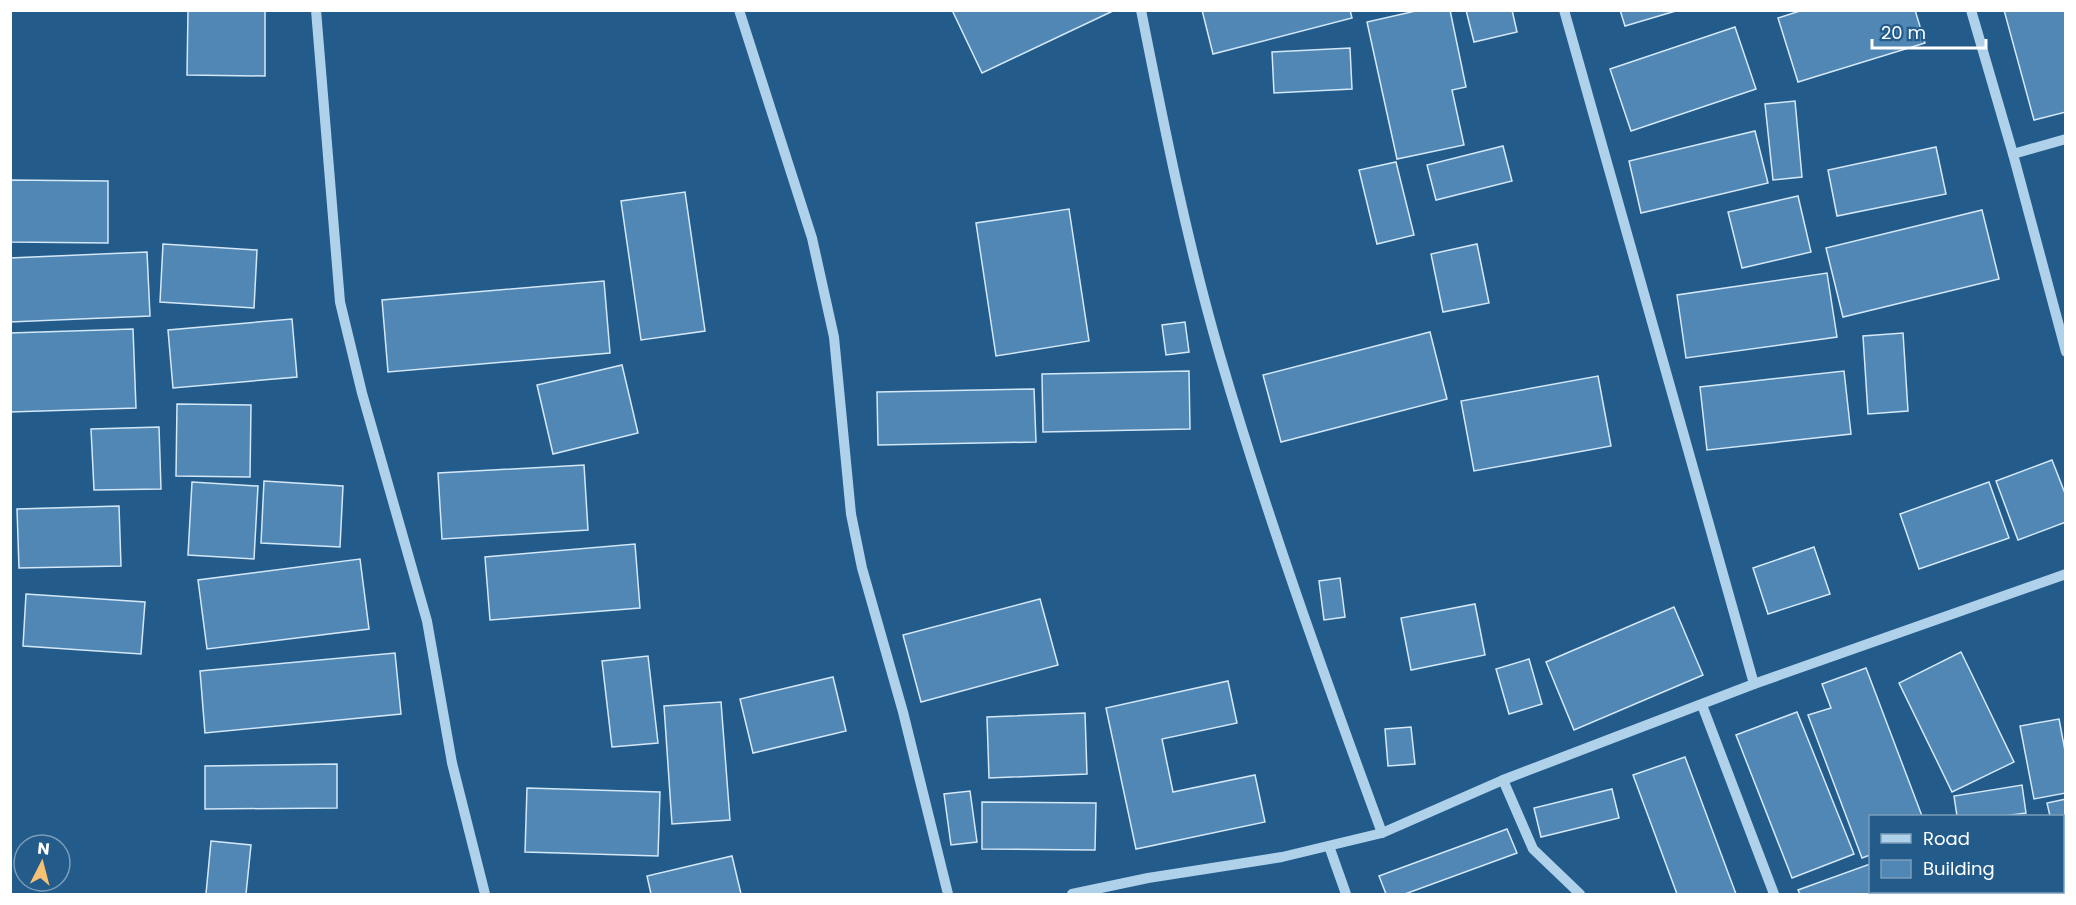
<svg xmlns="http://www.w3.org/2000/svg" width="2076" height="905" font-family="Poppins,sans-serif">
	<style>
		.building { fill: #5087b4; stroke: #d4e8f8; stroke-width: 1.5 }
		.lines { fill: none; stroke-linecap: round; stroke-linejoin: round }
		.minor { stroke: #b0d1ea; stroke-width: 10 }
	</style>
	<rect width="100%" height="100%" fill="#235c8b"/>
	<g class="building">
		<path d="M188,10h77v66l-78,-1z"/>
		<path d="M952,10h163l-133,63z"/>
		<path d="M1202,10h148l2,8 -139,36z"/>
		<path d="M1420,10h30l16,77 -14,3 12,55 -67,14 -30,-137z"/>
		<path d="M1466,10h46l5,22 -43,10z"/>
		<path d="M1620,10h59l-54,16z"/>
		<path d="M1803,10h112l10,33 -127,39 -20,-64z"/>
		<path d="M2004,10h62v102l-32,8z"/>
		<path d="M1735,27l21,62 -125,42 -21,-62z"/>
		<path d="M1350,48l2,41 -78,4 -2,-41z"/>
		<path d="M1795,101l7,76 -29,3 -8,-76z"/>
		<path d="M1755,131l13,52 -127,30 -12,-52z"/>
		<path d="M1503,146l9,35 -76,19 -9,-35z"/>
		<path d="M1936,147l10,47 -109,22 -9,-46z"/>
		<path d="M1396,162l18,73 -37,9 -18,-74z"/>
		<path d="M10,180l98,1v62l-98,-1z"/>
		<path d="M685,192l20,139 -64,9 -20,-139z"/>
		<path d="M1798,196l13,56 -69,16 -14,-56z"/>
		<path d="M1069,209l20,132 -93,15 -20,-133z"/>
		<path d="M1982,210l17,69 -156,38 -17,-69z"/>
		<path d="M163,244l94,6 -3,58 -94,-6z"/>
		<path d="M1477,244l12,59 -46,9 -12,-58z"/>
		<path d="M147,252l3,64 -140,6v-64z"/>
		<path d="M1827,273l10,64 -151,21 -9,-63z"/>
		<path d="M604,281l6,72 -222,19 -6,-72z"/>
		<path d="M292,319l5,58 -124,11 -5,-58z"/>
		<path d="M1185,322l4,30 -23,3 -4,-30z"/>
		<path d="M133,329l3,79 -126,4v-79z"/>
		<path d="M1430,332l17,67 -166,43 -18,-67z"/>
		<path d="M1903,333l5,78 -40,3 -5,-78z"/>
		<path d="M622,365l16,68 -85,21 -16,-69z"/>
		<path d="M1189,371l1,58 -147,3 -1,-58z"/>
		<path d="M1844,371l7,63 -144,16 -7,-63z"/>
		<path d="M1598,376l13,70 -137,25 -13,-70z"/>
		<path d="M1034,389l2,53 -158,3 -1,-53z"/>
		<path d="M177,404l74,1 -1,72 -74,-1z"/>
		<path d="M159,427l2,62 -67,1 -3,-61z"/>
		<path d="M2052,460l14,36v26l-48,18 -22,-59z"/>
		<path d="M584,465l4,65 -146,9 -4,-66z"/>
		<path d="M264,481l79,5 -3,61 -79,-4z"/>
		<path d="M192,482l66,4 -4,73 -66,-4z"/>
		<path d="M1989,482l20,56 -90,31 -19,-55z"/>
		<path d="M119,506l2,60 -102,2 -2,-59z"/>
		<path d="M635,544l5,64 -150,12 -5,-63z"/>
		<path d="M1814,547l16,47 -62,20 -15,-46z"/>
		<path d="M360,559l9,70 -162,20 -9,-69z"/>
		<path d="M1340,578l5,39 -21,3 -5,-39z"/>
		<path d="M26,594l119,8 -4,52 -118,-8z"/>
		<path d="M1040,599l18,66 -137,37 -18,-67z"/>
		<path d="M1475,604l10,51 -74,15 -10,-52z"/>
		<path d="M1674,607l29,68 -129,55 -28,-68z"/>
		<path d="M1961,652l53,110 -62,30 -53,-109z"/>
		<path d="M395,653l6,61 -196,19 -5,-62z"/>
		<path d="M648,656l10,87 -46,4 -10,-86z"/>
		<path d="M1529,659l13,45 -33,10 -13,-45z"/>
		<path d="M1866,668l56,148h-52v39l-8,3 -54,-143 23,-7 -9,-24z"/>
		<path d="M833,677l13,54 -93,22 -13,-54z"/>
		<path d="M1228,681l9,42 -75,16 11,53 82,-17 10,47 -129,27 -30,-141z"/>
		<path d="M721,702l9,118 -58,4 -8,-118z"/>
		<path d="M1797,712l57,142 -62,24 -56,-143z"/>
		<path d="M1085,713l2,61 -98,4 -2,-61z"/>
		<path d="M2059,719l7,37v37l-32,6 -14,-73z"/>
		<path d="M1411,727l4,37 -27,2 -3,-37z"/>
		<path d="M1685,757l51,137h-59l-44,-119z"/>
		<path d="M337,764v44l-132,1v-43z"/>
		<path d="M2022,785l4,28 -22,3h-47l-3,-20z"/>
		<path d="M527,788l133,4 -2,64 -133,-4z"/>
		<path d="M1612,789l7,29 -78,19 -7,-29z"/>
		<path d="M970,791l7,51 -26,3 -7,-51z"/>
		<path d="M2066,799v33l-4,1v-17h-12l-3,-13z"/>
		<path d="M982,802l114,1 -1,47 -113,-1z"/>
		<path d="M1507,829l10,24 -112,41h-19l-7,-18z"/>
		<path d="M211,841l40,4 -5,49h-40z"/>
		<path d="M732,856l9,38h-90l-4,-18z"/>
		<path d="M1870,864v28h86l1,2h-157l-2,-4z"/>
	</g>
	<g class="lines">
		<g class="minor">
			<path d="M316,10l24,292 22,91 65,228 25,142 33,131"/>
			<path d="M739,10l73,228 22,99 17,177 11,54 41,144 45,182"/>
			<path d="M1141,10c23,116 46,232 79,346 47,161 104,319 162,477"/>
			<path d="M1564,10l190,674"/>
			<path d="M1971,10l42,144 53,198"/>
			<path d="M2013,154l53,-15"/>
			<path d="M1702,705l72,189"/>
			<path d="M1503,780l30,69 47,45"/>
			<path d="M1329,846l17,48"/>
			<path d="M1072,894l76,-16 134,-21 100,-24 121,-53 251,-96 312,-110"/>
		</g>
	</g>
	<rect width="2076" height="905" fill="none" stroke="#ffffff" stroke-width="24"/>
	<rect x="1869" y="815" width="195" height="78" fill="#235c8b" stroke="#7b9db9" stroke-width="1.5"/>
	<rect x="1881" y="834" width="30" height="9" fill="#b0d1ea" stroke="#7b9db9" stroke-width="1.5"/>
	<text x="1923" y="845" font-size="18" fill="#ffffff">Road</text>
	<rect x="1881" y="860" width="30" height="18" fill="#5087b4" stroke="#7b9db9" stroke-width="1.5"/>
	<text x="1923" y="875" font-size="18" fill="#ffffff">Building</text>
	<g transform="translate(42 863) rotate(6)"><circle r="28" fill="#235c8b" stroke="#7b9db9" stroke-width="1.5"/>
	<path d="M0-4.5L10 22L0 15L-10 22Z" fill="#f6c172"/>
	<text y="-9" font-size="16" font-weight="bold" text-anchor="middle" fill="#ffffff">N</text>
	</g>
	<path d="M1872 39v9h114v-9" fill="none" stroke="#ffffff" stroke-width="3"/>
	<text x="1881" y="39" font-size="18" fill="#ffffff" stroke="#235c8b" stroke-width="4.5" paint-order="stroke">20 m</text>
</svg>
